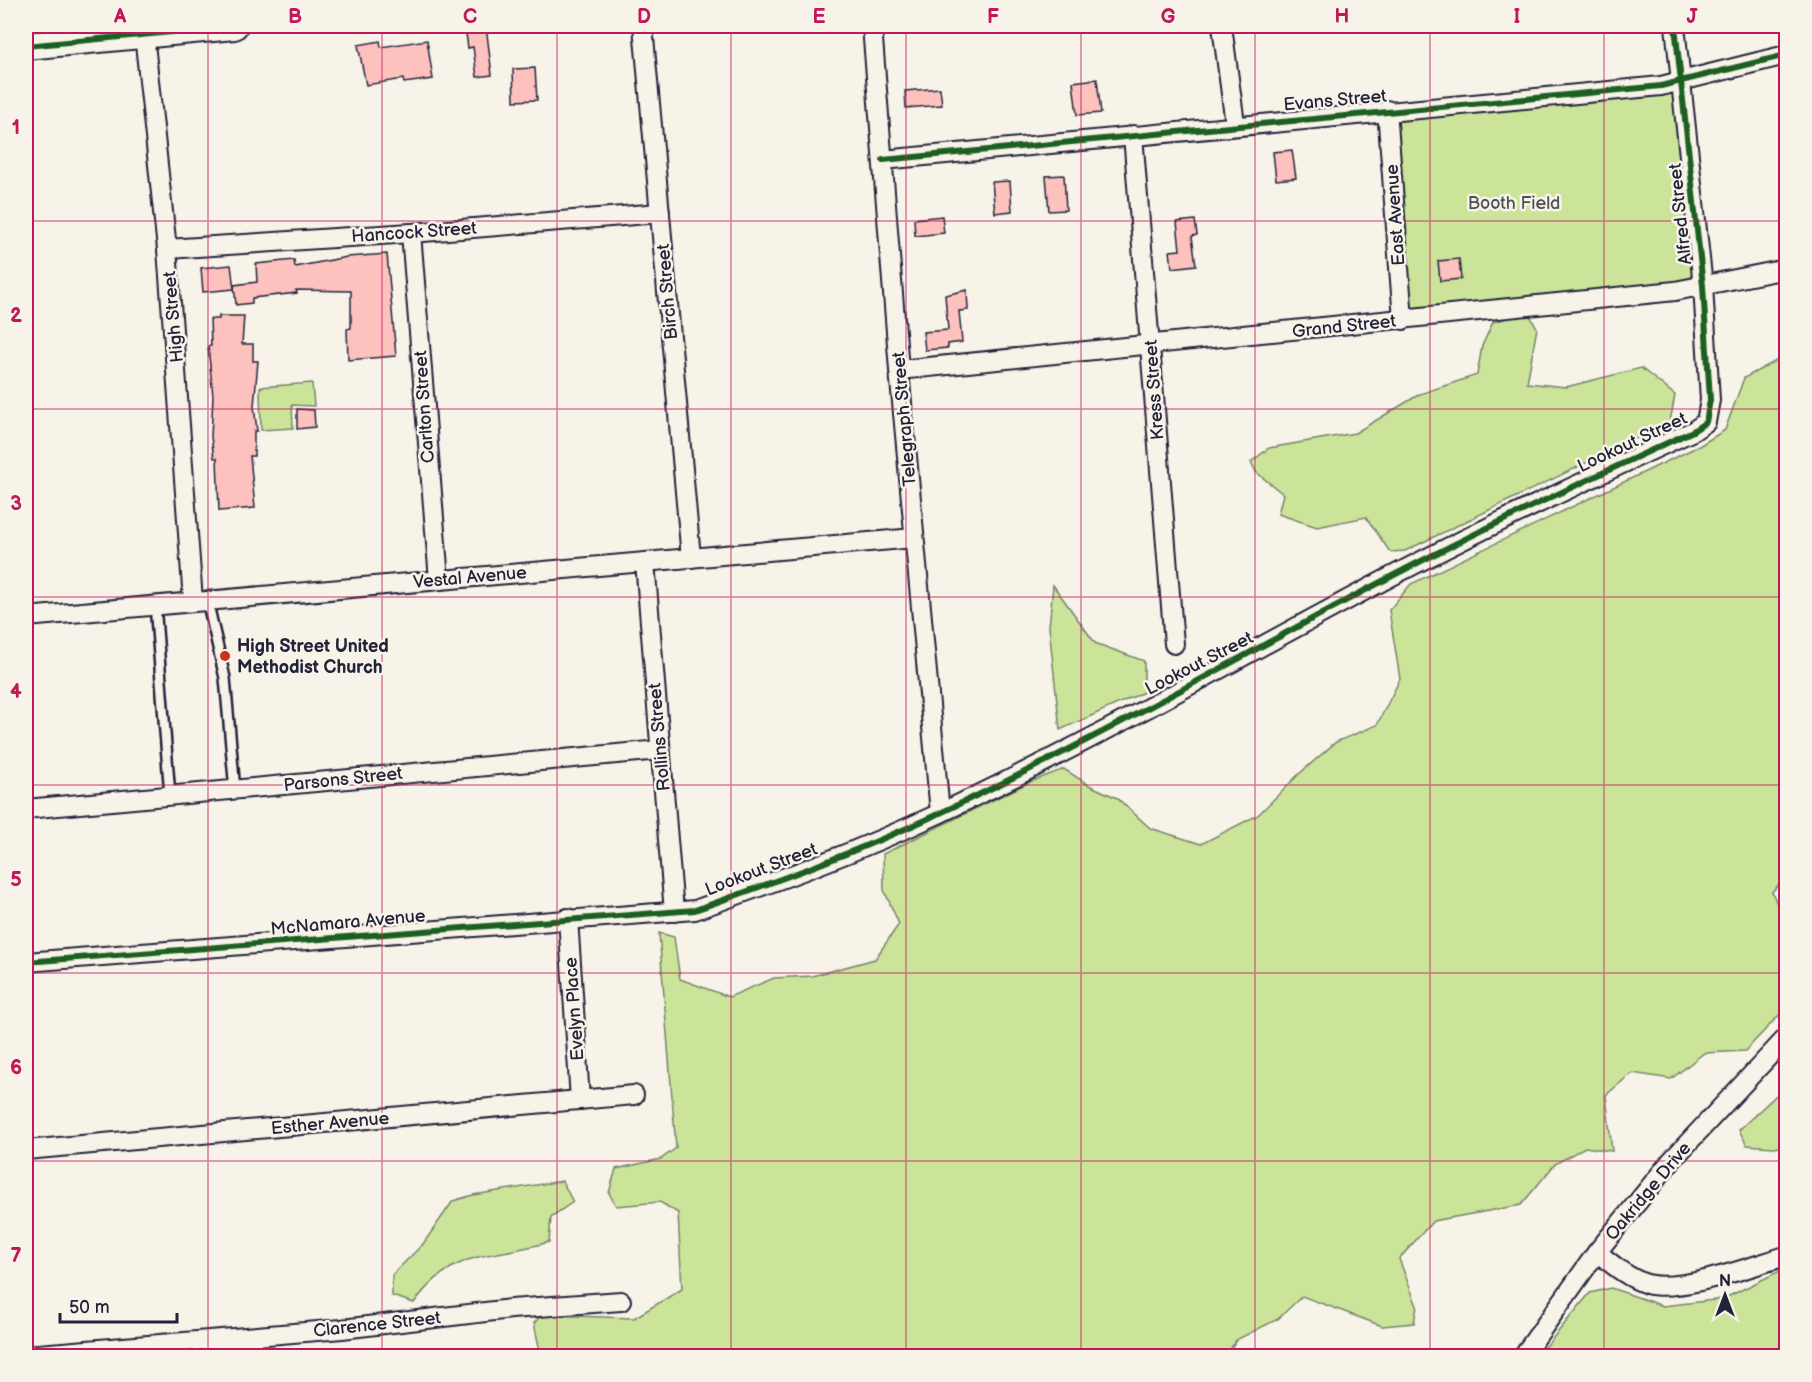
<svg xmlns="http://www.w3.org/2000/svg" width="1812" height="1382" font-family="'Balsamiq Sans',sans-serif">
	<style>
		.green { fill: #cbe49a; stroke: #76836a; stroke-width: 1.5 }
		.building { fill: #fdc1be; stroke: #22223b; stroke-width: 1.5 }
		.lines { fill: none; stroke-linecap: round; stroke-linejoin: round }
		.lane-casing { stroke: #22223b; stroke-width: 14 }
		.street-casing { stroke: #22223b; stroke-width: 22 }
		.secondary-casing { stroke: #22223b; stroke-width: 30 }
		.lane { stroke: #f7f3e8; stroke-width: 9 }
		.street { stroke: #f7f3e8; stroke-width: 18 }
		.secondary { stroke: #f7f3e8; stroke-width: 26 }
		.cycleway-casing { stroke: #f7f3e8; stroke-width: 10 }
		.cycleway { stroke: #1b5e20; stroke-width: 6 }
		.grid { fill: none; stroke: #c2185b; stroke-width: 1.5; stroke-opacity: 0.55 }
		.poi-dot { fill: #c8321e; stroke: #f7f3e8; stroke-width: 2 }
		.labels { text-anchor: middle; stroke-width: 5; stroke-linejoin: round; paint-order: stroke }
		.street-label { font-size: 18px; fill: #22223b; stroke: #f7f3e8 }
		.park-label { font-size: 18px; fill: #4c5253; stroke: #f7f3e8 }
		.poi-label { font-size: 18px; font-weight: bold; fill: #22223b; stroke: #f7f3e8; text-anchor: start }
		.neatline { fill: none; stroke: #c2185b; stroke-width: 2 }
		.grid-label { font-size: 20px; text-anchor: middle; font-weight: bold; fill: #c2185b }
	</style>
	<rect width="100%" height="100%" fill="#f7f3e8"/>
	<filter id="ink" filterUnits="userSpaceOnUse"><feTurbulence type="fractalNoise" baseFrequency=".0167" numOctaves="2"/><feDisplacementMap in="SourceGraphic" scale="12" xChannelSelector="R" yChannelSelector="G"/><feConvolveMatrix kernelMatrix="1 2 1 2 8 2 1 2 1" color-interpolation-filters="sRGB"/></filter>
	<g filter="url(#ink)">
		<g class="green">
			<path d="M26,26h89l-62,6 -27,-2z"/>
			<path d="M1676,90l19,193 -287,31 -15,-199z"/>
			<path d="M1528,312l9,16 -10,55 39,4 75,-19 34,27 -5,27 -265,129 -15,1 -24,-35 -49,10 -39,-13 5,-20 -27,-22 -5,-10 18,-14 86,-15 65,-39 57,-19 5,-29 11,-24z"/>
			<path d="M1786,345v531l-14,16 14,33v83l-41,43 -41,2 -33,26 -39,-6 -26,22 6,56 -27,-4 -30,17 -34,41 -88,16 -34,38 18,47 -3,17 -32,3 -80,-30 -24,23 -42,21 -10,16h-685l-7,-33 8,-8 92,3 48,-29 -4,-76 -18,-11 -44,4 -7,-13 7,-24 45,-10 15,-11 -17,-215 15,4 6,42 49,18 45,-19 38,-2 63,-17 24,-35 -15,-34 -1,-36 147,-72 34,-13 25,16 28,13 33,30 51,16 57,-29 41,-41 37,-32 41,-17 23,-46 -11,-69 22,-26 288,-138 26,-16 19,-52 34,-18z"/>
			<path d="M312,383l2,23 -22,-1 1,23 -32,2 -1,-43z"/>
			<path d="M1053,585l42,58 49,18v31l-84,38 -11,-103z"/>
			<path d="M1786,1086v62l-39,-3 -8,-15z"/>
			<path d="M562,1181l11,21 -22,15 -2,25c-58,17 -94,5 -135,61l-22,-7v-21l31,-31 30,-43 20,-6z"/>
			<path d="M1786,1268v88h-248l52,-63 21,-5 52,18 60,-7z"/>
		</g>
		<g class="building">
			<path d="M465,26h21l6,49 -15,2 -4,-30 -5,1z"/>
			<path d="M427,40l6,39 -29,4 -1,-4 -37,6 -8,-40 22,-4 1,6z"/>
			<path d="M535,68l2,32 -23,1 -1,-32z"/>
			<path d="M1097,79l4,34 -24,2 -4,-33z"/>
			<path d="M940,88l2,17 -36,3 -1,-17z"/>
			<path d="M1292,150l4,28 -20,2 -3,-28z"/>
			<path d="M1064,175l2,35 -17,1 -3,-35z"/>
			<path d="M1010,181l2,30 -17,2 -3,-31z"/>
			<path d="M942,216l2,17 -29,3 -1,-17z"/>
			<path d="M1195,220l2,15 -5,1 4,29 -24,3 -2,-17 10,-1 -3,-28z"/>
			<path d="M387,254l9,102 -48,4 -1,-31 4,-1v-37l-55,-1 1,3 -45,5v5l-16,2 -2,-20 23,-3 -1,-18 38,-4 1,7 52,-10z"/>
			<path d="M1459,259l2,20 -21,2 -2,-20z"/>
			<path d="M231,265l3,24 -31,3 -2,-24z"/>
			<path d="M967,290l1,20 -9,1 3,31 -14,2v4l-23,2 -2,-18 25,-2 -3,-35z"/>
			<path d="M219,316h25l-2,28h11v17h5l-4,45 3,25h-3v25h-4l5,52 -36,3 -2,-53h-3l-3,-21 2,-41 -5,-50h3l-1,-27h9z"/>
			<path d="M297,409l17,1 1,17 -18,2z"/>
		</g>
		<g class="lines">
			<g class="lane-casing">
				<g id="lane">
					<path d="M207,600l18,78 10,113"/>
					<path d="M155,604l15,192"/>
				</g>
			</g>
			<g class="street-casing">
				<g id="street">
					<path d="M643,26l48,532"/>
					<path d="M872,26l27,344 41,443"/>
					<path d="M1222,26l13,98"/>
					<path d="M144,34l23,215 26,352"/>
					<path d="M1387,110l16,210"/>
					<path d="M1133,135l41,509"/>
					<path d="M883,160l778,-74 125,-31"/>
					<path d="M411,233l28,347"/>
					<path d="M167,249l244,-16 249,-20"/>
					<path d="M899,370l776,-79 111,-22"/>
					<path d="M645,562l29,350"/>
					<path d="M26,617l888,-79"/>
					<path d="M26,809l634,-59"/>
					<path d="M568,918l12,182"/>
					<path d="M26,962l669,-52c82,-29 164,-59 243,-96 150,-70 294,-153 439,-230 104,-55 210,-104 316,-153l13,-9 4,-22 -7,-114 -28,-260"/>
					<path d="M26,1150l608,-55"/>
					<path d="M1597,1252c16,13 31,26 50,32 34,9 105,-18 139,-28"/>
					<path d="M252,1337l1,19"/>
					<path d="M26,1355l316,-26 169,-20 110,-8"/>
					<path d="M1523,1356l74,-104 74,-91 115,-123"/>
				</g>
			</g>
			<g class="secondary-casing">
				<path id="secondary" d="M26,46l208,-20"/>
			</g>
			<use href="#lane" class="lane"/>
			<use href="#street" class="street"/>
			<use href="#secondary" class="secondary"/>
			<g class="cycleway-casing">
				<g id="cycleway">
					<path d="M26,46l208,-20"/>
					<path d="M883,160l778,-74 125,-31"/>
					<path d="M26,962l669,-52c82,-29 164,-59 243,-96 150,-70 294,-153 439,-230 104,-55 210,-104 316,-153l13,-9 4,-22 -7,-114 -28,-260"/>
				</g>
			</g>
			<use href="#cycleway" class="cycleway"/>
		</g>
	</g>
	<path class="grid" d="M208,26v1330M382,26v1330M557,26v1330M731,26v1330M906,26v1330M1081,26v1330M1255,26v1330M1430,26v1330M1604,26v1330M26,221h1760M26,409h1760M26,597h1760M26,785h1760M26,973h1760M26,1161h1760"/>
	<circle class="poi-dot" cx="225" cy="656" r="6"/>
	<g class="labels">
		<g class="street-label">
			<text transform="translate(1335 100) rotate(-5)" y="6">Evans Street</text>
			<text transform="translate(1680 214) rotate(-96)" y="6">Alfred Street</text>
			<text transform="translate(1395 215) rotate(-94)" y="6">East Avenue</text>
			<text transform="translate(414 232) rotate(-4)" y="6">Hancock Street</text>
			<text transform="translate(667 292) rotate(-95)" y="6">Birch Street</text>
			<text transform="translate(173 317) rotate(-95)" y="6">High Street</text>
			<text transform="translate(1344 326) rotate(-6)" y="6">Grand Street</text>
			<text transform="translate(1154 390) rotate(-94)" y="6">Kress Street</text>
			<text transform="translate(424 407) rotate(-94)" y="6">Carlton Street</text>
			<text transform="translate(904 419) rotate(-95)" y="6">Telegraph Street</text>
			<text transform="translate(1632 442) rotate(-25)" y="6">Lookout Street</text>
			<text transform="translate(470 577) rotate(-5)" y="6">Vestal Avenue</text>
			<text transform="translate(1199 663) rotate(-27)" y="6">Lookout Street</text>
			<text transform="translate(659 737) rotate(-95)" y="6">Rollins Street</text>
			<text transform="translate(343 779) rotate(-6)" y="6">Parsons Street</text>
			<text transform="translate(761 869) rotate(-21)" y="6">Lookout Street</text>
			<text transform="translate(348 922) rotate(-5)" y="6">McNamara Avenue</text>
			<text transform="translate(574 1009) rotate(-94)" y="6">Evelyn Place</text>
			<text transform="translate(330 1123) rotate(-5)" y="6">Esther Avenue</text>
			<text transform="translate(1648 1191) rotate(-50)" y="6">Oakridge Drive</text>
			<text transform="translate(377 1324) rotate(-6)" y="6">Clarence Street</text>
		</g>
		<g class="park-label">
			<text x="1514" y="209">Booth Field</text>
		</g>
		<g class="poi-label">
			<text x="237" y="652">High Street United<tspan x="237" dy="21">Methodist Church</tspan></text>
		</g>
	</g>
	<rect width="1812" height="1382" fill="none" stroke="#f7f3e8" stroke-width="66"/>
	<g transform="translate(1725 1295)" stroke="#f7f3e8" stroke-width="4.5" paint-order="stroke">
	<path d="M0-4.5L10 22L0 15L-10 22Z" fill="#22223b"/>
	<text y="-9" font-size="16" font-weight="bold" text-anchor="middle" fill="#22223b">N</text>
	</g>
	<path d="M60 1313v9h117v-9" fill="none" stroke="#22223b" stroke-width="3"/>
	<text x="69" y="1313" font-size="18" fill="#22223b" stroke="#f7f3e8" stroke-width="4.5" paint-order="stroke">50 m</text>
	<rect x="33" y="33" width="1746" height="1316" class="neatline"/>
	<g class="grid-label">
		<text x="120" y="23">A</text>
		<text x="295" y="23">B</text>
		<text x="470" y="23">C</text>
		<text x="644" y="23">D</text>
		<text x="819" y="23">E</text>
		<text x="993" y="23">F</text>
		<text x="1168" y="23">G</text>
		<text x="1342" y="23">H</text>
		<text x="1517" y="23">I</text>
		<text x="1692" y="23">J</text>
		<text x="16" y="134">1</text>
		<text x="16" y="322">2</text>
		<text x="16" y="510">3</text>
		<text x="16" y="698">4</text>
		<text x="16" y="886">5</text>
		<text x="16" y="1074">6</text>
		<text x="16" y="1262">7</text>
	</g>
</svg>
